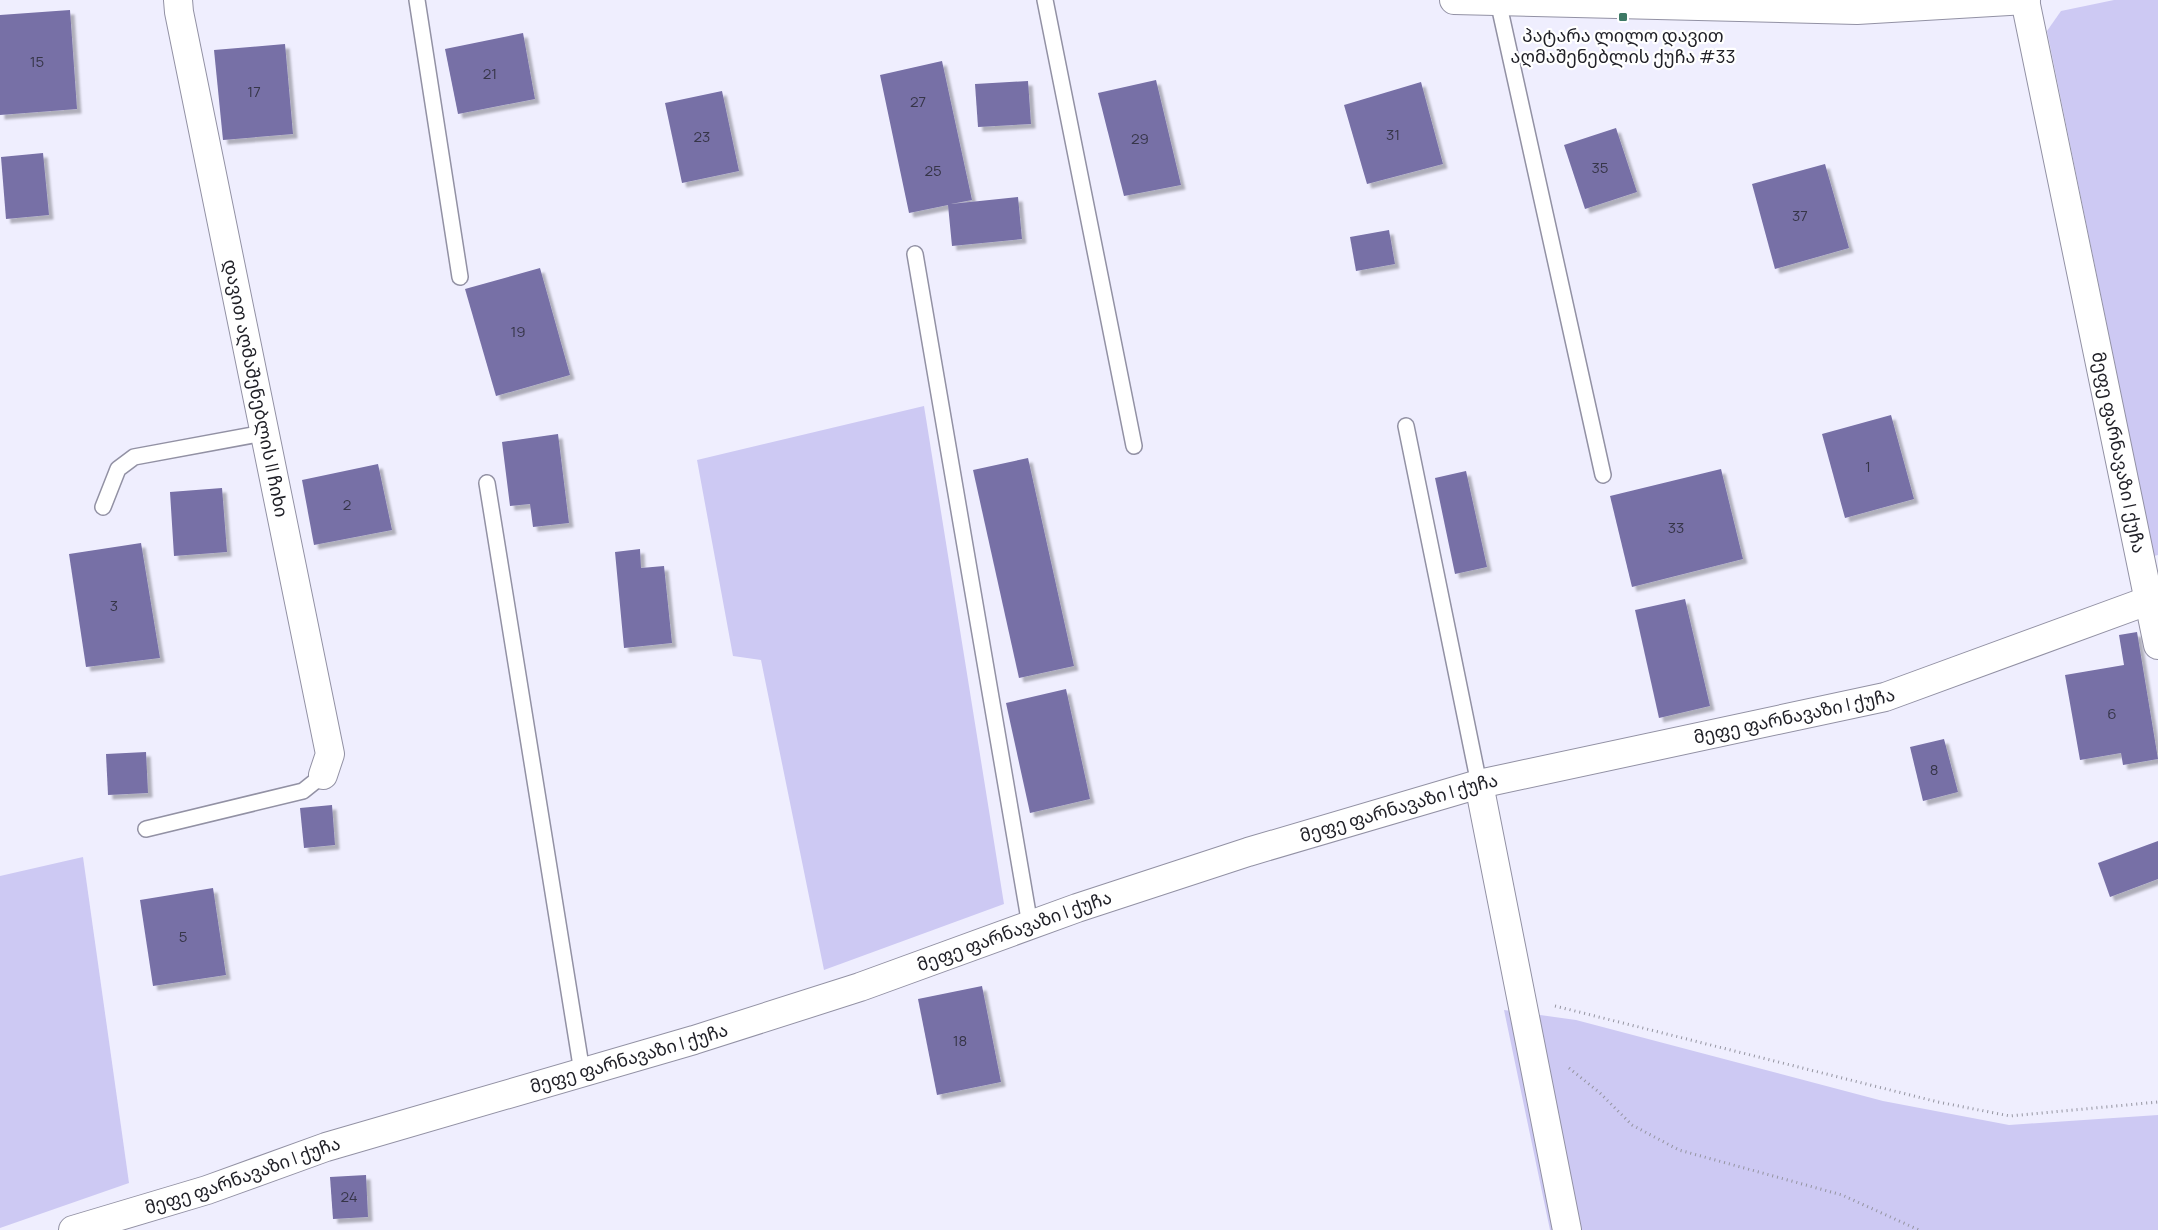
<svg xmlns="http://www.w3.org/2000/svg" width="2158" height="1230" font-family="Manrope,'Noto Sans Georgian',sans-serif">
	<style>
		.green { fill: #cdc9f3 }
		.building { fill: #7770a6; filter: url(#shadow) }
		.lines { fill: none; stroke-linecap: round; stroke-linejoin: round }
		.lane-casing { stroke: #9291a4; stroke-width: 18 }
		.street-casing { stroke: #9291a4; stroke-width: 30 }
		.secondary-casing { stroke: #9291a4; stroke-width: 30 }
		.path { stroke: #9494a0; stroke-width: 3; stroke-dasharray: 1 4; stroke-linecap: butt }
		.lane { stroke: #fff; stroke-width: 15 }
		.street { stroke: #fff; stroke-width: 28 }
		.secondary { stroke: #fff; stroke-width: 28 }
		.poi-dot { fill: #3d7965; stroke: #fff; stroke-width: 2 }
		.labels { text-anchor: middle; stroke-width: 4.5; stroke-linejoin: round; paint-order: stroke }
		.number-label { font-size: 15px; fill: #363548 }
		.poi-label { font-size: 18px; fill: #212128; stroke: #fff }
		.street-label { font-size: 18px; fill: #212128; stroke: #fff }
	</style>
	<defs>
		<filter id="shadow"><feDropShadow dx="4.5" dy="4.5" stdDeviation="1" flood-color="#0004"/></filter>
	</defs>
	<rect width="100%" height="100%" fill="#efeefe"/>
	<g class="green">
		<path d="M2114,0h44v555l-4,1 -107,-525 14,-20z"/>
		<path d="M924,406l80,498 -180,66 -63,-310 -28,-4 -36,-196z"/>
		<path d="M83,857l46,326 -129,45v-352z"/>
		<path d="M1504,1010l72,10 307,81 126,24 149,-10v115h-608z"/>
	</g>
	<g class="building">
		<path d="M70,10l7,99 -77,6v-100z"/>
		<path d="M523,33l12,66 -77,15 -13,-65z"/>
		<path d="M285,44l8,90 -70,6 -9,-90z"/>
		<path d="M942,61l30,139 -21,4 67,-7 4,42 -70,7 -4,-41 -39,8 -29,-138z"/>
		<path d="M1156,80l25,105 -57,11 -26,-103z"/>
		<path d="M1028,81l3,43 -53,3 -3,-43z"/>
		<path d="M1421,82l22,82 -76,20 -23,-79z"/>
		<path d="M722,91l17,80 -57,12 -17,-80z"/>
		<path d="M1616,128l21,64 -52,17 -21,-64z"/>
		<path d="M43,153l6,62 -43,4 -5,-62z"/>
		<path d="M1825,164l24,84 -74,21 -23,-85z"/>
		<path d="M1389,230l6,34 -39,7 -6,-34z"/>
		<path d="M540,268l30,107 -74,21 -31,-107z"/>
		<path d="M1891,415l23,84 -69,19 -23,-84z"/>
		<path d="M558,434l11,89 -36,4 -3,-23 -20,2 -8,-64z"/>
		<path d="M1028,458l46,208 -55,12 -46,-208z"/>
		<path d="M378,464l14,66 -78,15 -12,-65z"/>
		<path d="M1721,469l22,90 -111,28 -22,-91z"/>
		<path d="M1466,471l21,96 -32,7 -20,-96z"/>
		<path d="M222,488l5,64 -53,4 -4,-64z"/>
		<path d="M141,543l19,115 -74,9 -17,-113z"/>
		<path d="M640,549l1,19 23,-2 8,77 -48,5 -9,-96z"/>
		<path d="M1685,599l25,107 -51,12 -24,-108z"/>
		<path d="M2137,632l21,127 -35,6 -2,-12 -41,7 -15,-85 59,-10 -5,-30z"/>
		<path d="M1066,689l24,110 -60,14 -24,-110z"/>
		<path d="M1944,739l14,53 -35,9 -13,-54z"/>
		<path d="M146,752l2,41 -40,2 -2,-41z"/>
		<path d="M332,805l3,40 -31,3 -4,-40z"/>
		<path d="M2158,841v38l-48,18 -12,-34z"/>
		<path d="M213,888l13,87 -73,11 -13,-86z"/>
		<path d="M982,986l19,96 -64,13 -19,-96z"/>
		<path d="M366,1175l2,42 -35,2 -3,-42z"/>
	</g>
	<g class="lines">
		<g class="lane-casing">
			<g id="lane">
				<path d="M417,0l43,277"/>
				<path d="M1045,0l89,446"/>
				<path d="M1498,1l105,474"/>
				<path d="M915,254l115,671"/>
				<path d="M1406,426l73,358"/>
				<path d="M487,483l95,589"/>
				<path d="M103,507l15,-38 16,-12 130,-24"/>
				<path d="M146,829l157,-38 20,-16"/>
			</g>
		</g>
		<g class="street-casing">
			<g id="street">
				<path id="s1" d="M178,0l1,12 151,742 -7,21"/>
				<path id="s2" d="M2025,0l133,645"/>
				<path d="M1479,784l88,446"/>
				<path id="s3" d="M73,1230l134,-40 119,-43 368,-107 166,-53 217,-79 171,-56 231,-68 406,-87 265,-97"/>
			</g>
		</g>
		<g class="secondary-casing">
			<path id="secondary" d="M1454,0l403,10 169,-10"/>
		</g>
		<g class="path">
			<path d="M1555,1006l383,96 72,14 148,-14"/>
			<path d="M1569,1068l31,25 32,32 47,25 163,45 77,35"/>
		</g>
		<use href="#lane" class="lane"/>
		<use href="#street" class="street"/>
		<use href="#secondary" class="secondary"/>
	</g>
	<rect class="poi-dot" x="1618" y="12" width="10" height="10" rx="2.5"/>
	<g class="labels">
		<g class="number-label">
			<text x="37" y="67">15</text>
			<text x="490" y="79">21</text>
			<text x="254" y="97">17</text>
			<text x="918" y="107">27</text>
			<text x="1393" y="140">31</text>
			<text x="702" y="142">23</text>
			<text x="1140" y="144">29</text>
			<text x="1600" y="173">35</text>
			<text x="933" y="176">25</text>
			<text x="1800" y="221">37</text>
			<text x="518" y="337">19</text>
			<text x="1868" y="472">1</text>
			<text x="347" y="510">2</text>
			<text x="1676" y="533">33</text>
			<text x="114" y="611">3</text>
			<text x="2112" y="719">6</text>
			<text x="1934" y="775">8</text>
			<text x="183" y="942">5</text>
			<text x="960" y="1046">18</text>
			<text x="349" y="1202">24</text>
		</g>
		<g class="poi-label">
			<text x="1623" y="42">პატარა ლილო დავით<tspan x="1623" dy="21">აღმაშენებლის ქუჩა #33</tspan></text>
		</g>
		<g class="street-label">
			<text dy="6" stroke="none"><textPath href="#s1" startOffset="396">დავით აღმაშენებლის II ჩიხი</textPath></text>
			<text dy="6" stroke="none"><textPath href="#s2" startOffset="462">მეფე ფარნავაზი I ქუჩა</textPath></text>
			<text dy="6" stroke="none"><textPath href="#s3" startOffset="1798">მეფე ფარნავაზი I ქუჩა</textPath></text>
			<text dy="6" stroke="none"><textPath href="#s3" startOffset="1392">მეფე ფარნავაზი I ქუჩა</textPath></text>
			<text dy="6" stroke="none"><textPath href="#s3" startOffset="988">მეფე ფარნავაზი I ქუჩა</textPath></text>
			<text dy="6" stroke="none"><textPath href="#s3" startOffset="582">მეფე ფარნავაზი I ქუჩა</textPath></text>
			<text dy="6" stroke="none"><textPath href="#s3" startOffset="178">მეფე ფარნავაზი I ქუჩა</textPath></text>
		</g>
	</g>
</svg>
